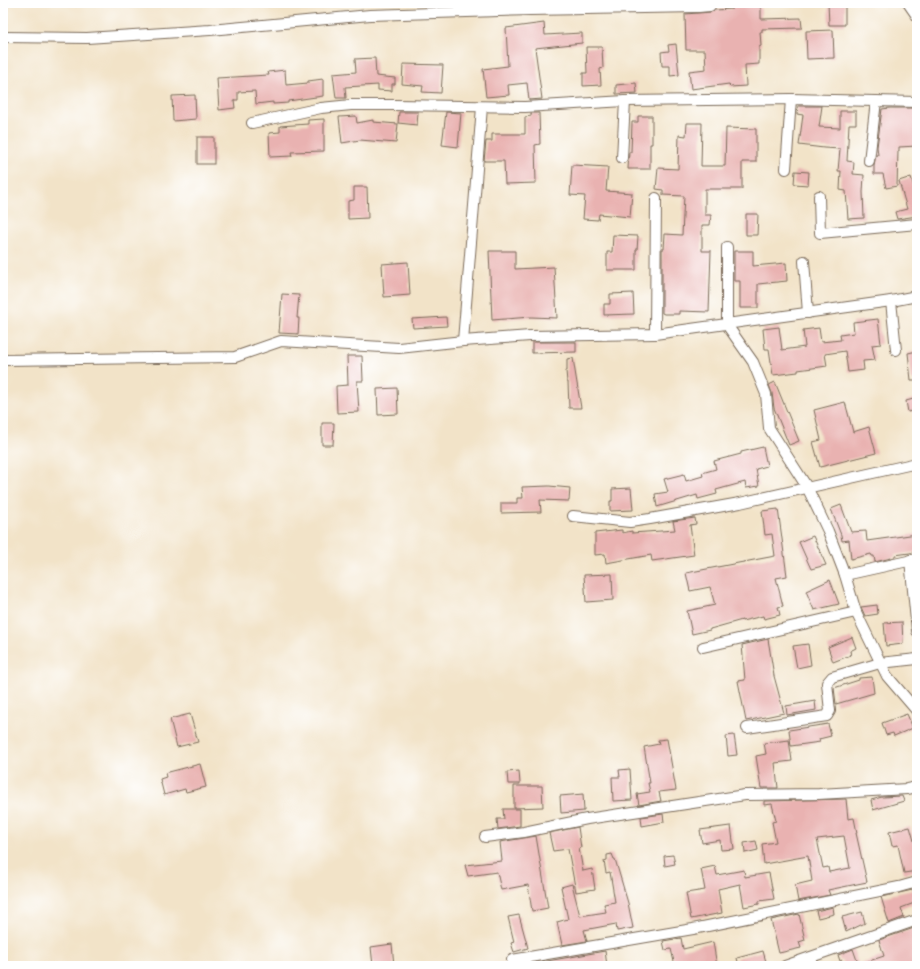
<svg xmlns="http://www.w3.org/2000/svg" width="920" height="969" font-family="'Patrick Hand',sans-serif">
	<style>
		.building { fill: #e9b2b1; fill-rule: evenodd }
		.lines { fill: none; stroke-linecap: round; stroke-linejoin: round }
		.street-casing { stroke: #7b6b5a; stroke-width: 12 }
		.street { stroke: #fff; stroke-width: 10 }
	</style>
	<rect width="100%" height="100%" fill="#fff"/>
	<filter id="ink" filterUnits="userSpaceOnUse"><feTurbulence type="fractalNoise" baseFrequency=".025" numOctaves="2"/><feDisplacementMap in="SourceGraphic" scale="8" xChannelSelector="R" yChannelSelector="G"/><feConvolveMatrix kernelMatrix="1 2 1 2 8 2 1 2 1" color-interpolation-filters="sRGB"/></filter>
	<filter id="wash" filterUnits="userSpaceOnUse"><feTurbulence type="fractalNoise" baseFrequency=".012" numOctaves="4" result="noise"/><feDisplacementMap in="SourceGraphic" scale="16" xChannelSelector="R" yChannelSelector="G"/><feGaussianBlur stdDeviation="0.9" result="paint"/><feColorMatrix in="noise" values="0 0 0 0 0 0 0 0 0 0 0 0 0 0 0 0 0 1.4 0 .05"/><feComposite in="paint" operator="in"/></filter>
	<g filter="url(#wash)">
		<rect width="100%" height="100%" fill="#f2e3c8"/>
		<g id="blocks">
			<g class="building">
				<path d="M732,3h28v5h1v11l40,-1 1,10 -40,1v3h-2l1,14 -2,1v17l-14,1 1,21 -16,1 -1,-3 -38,5 -2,-18 17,-2 -1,-19h-19l-1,-36 26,-2 4,-2 17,-1z"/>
				<path d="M828,3h17v22h-16z"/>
				<path d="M544,23l1,12 37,-2v10l-47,5 7,51 -13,1 -2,-17 -19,2 1,10 -23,2 -3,-28 25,-3 -2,-38z"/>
				<path d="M833,30l1,28 -27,1 -1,-28z"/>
				<path d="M676,44l3,31 -9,1v-10h-8l-1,-14 8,-1 -1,-6z"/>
				<path d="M586,47h16l1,21 -3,1 1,16 -18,1v-13h4z"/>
				<path d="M375,58l1,18 19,2v6h-3v7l-14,-1v-5l-33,2 1,11h-10l-3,-24 23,-2 -1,-13z"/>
				<path d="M403,64l40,1 -2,28 -19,-1 1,-6 -21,-2z"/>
				<path d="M285,70l1,15 22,-2v-2l15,-2v17l-35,5v2l-15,1v-2l-17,2 -1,-13 -17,1v8h-4l1,8 -16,2 -2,-32 52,-3 -1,-3z"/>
				<path d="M636,83l1,10 -21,1v-9z"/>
				<path d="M195,95l1,24 -23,2 -1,-25z"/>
				<path d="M798,106h24l-3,21 21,1v-17h16v13h-7l-2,37 7,1 -1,12 11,1 -1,17 1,26 -16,1 -2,-28 -6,-1 1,-19h-3l2,-22 -16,-1 -25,-3 4,-30 -6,-1z"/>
				<path d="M890,108h27v38l-18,1v4h-1l-1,35 -11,2 -3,-14h-9v-9l2,-10h2l-1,-8 5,-38z"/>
				<path d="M399,112h19l-1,13 -19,-2z"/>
				<path d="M446,112l15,1 -3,34 -16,-2z"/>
				<path d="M531,113h8l1,31 -5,1 1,38 -31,1 -1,-23h-20l2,-20h6v-7h33v-17l6,-1z"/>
				<path d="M356,116l1,7 16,-3v2l25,2 -2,19 -36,-3 -18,3 -3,-26z"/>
				<path d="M638,116h14v28h-2v25h-22l1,-17h2l1,-30h6z"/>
				<path d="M324,119v32l-33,1 1,4 -22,1 -1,-24 11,-1v-6l28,-2v-4z"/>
				<path d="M687,123h15l-1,43h24l1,-38 30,1v33h-14v27h-37v26h6l-1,10h-8v26h9l-2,61 -30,-1v3h-15l-2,-1v-64h2l1,-15 17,1 2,-39 -21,-1v-5l-7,-1 2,-21 20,1 1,-34 7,1z"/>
				<rect x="197" y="137" width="17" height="27"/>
				<path d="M572,165l36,2 -2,24 26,2 -2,24 -31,-3 -1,6 -15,-1 2,-23 -15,-1z"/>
				<path d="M795,171l14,1 -1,13 -14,-1z"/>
				<path d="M911,177l6,20v19l-20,3 -2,-7 12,-3 -8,-28z"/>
				<path d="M354,187h13l1,31 -20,1v-18l6,-1z"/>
				<path d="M746,214h12l-1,21h-11z"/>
				<path d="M613,235l25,1 -1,14h-1v20h-29v-18h5z"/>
				<path d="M489,251h26v18l39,-2 3,51 -26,-1 -39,3z"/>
				<path d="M734,251h19v15l33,-3 1,18 -29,3v24h-18v-27h-6z"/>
				<path d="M408,262l2,33 -26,2 -2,-33z"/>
				<path d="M633,293l1,21 -30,1v-11h6v-10z"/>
				<path d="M282,294l17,1 -2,23h2l-1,16 -19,-1z"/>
				<path d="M446,317l1,9 -34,2 -1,-9z"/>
				<path d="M878,319l3,25 -9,1 3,15 -12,1 1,9 -16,2 -3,-21 -20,3 2,12 -29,4v2l-25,3 -4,-26h-4l-2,-20 16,-2 3,23 23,-3 -2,-17 16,-2 2,14 20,-2 -1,-5 14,-2 -1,-11z"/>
				<path d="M532,342h44v10l-44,1z"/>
				<path d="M917,351v29h-6l-3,-27z"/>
				<path d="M347,356h15l1,25h-6l2,31 -22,1 -1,-27 12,-1z"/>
				<path d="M573,358l2,13 6,37h-12l-1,-26h-1l-1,-11h1v-12z"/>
				<path d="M775,382l24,59 -10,4 -15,-37 -2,-15 -3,-8z"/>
				<path d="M397,388l1,26 -20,1 -1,-26z"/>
				<path d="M917,398v12l-9,2 -2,-11z"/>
				<path d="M845,402l8,30 16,-5 7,26 -56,14 -7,-25 8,-2 -7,-30z"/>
				<path d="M322,423h12l-1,22h-11z"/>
				<path d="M763,447l4,19 -11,3 3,17 -13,2 -1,-6 -29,8 1,4 -19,5 -1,-4 -40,12 -2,-13 13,-2 -4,-13 20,-5 2,7 17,-5 -1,-3 14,-4 -2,-8 27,-7v-2z"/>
				<path d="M549,486l21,2 -1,13 -29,-1 1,12 -40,1v-10h16v-5h6l-1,-11z"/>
				<path d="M631,488l2,22 -23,1v-10h2v-12z"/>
				<path d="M841,505l10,27 15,-1 1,10 50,-7v18l-22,3v2l-20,5 -1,-6h-2l-1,-2 -20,5 -2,-19 -7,1 -1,-6 -10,-26z"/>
				<path d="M778,509l9,67 -11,2 7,28 -5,1 2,8 -16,4 -1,-3 -21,5v-1l-32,9v1l-18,4 -5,-23 28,-6 -5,-18 -20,4 -4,-18 89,-17 -3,-22 -7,1 -3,-24z"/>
				<path d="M695,518l1,6 -6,1 4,30 -42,6 -1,-6 -45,8 -1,-9 -10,1v-22l27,-3v3l10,-2v2l43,-3 -2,-9z"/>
				<path d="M813,536l13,29 -15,4 -12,-27z"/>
				<path d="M612,574l1,26 -27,2 -2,-27z"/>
				<path d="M830,580l9,24 -25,6 -8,-19z"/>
				<path d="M877,605l1,9 -13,2 -4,-9z"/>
				<path d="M902,622l1,22 -17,2 -2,-23z"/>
				<path d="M852,637l4,11 -6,3 1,4 -18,7 -5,-15z"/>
				<path d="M768,639l6,37 10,37 -38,8 -8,-40 7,-1 -3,-35z"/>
				<path d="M808,644l3,21 -14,3 -4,-22z"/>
				<path d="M872,677l2,16 -38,11 -2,-16 25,-8v-2z"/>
				<path d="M815,701l1,9 -29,5 -1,-9z"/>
				<path d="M190,714l8,28 -21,5 -7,-28z"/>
				<path d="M907,714l6,14 -19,8 -1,-3 -7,2 -4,-12z"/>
				<path d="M828,724l3,12 -12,3 1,3 -29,4 -2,-16z"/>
				<path d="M734,735l3,20 -9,1 -2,-20z"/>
				<path d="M667,739l9,51 -17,2 2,9 -22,4 -2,-11 13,-2 -2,-9h2l-6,-36 15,-3 -1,-4z"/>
				<path d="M789,740l3,21 -17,2 3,25h-17l-5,-32 10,-2 -2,-11z"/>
				<path d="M200,764l6,23 -20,5 -1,-3 -21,6 -4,-16 6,-2 -1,-4z"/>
				<path d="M630,769l2,31 -19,1 -1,-24h8l-1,-7z"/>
				<path d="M519,771l1,13h-12l-1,-12z"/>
				<path d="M514,786h28l1,21 -29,1z"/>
				<path d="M583,794l1,17 -23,2 -1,-17z"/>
				<path d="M902,796l2,5 -31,9 -2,-10 11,-3z"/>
				<path d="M846,799l2,20 6,-1 3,15h-1l11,49 -39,8 2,5 -32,6 -3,-16 17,-4 -4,-25 -44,8 -2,-20 14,-2 -4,-20 4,-1 -4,-17 -8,1v-4zM844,836l6,32 -21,4 -1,-5 -5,1 -6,-29z"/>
				<path d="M503,809h17v17l-22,3 -1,-10h7z"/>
				<path d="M663,814l1,8 -22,4 -1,-9z"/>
				<path d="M730,826h1l3,23 -13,1 -1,-10 -18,3 -2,-13z"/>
				<path d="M578,827l3,21h-2l4,23 9,-2 3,20 -19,3 -8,-43 -15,2 -4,-18z"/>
				<path d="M910,827l7,24v20l-13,2 -6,-28 -6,1 -3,-14z"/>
				<path d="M536,836l12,72 -16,3 -4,-26 -27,5 -4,-18 -29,4 -3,-11 37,-4 -2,-19z"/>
				<path d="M756,841l2,9 -13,3 -1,-10z"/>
				<path d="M612,854l2,5h1l13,44 5,25 -16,3 -1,-7 -32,6 3,11 -25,4 -5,-23 11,-3 -7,-32 11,-3 8,32 26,-4 -2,-8 11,-2 -5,-30 -4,1 -2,-12 3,-1v-5z"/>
				<path d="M673,855l2,9 -10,2 -1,-10z"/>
				<path d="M715,866l2,9 27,-5 1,7 24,-4 5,26 -15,2v3l-15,3 -4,-23 -22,5 4,24 -31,6 -5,-26 19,-3 -4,-21z"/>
				<path d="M917,889v13l-16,6 3,9 -15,6 -8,-26z"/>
				<path d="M833,907l1,7 -16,4 -2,-7z"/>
				<path d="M862,912l3,11 -19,9 -4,-15z"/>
				<path d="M799,914l6,26 -6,2 2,6 -22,5 -8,-33z"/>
				<path d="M519,915l9,33 -14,4 -3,-9 3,-1 -6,-25z"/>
				<path d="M917,927v39h-57v-2l24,-8 -5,-16z"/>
				<path d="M681,938l2,11 30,-7 4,24h-42l-4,-17 -6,1 -2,-9z"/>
				<path d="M392,944l2,22h-21l-2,-19z"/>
				<path d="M853,949l6,17h-15l-2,-6 -2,1 -2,-6z"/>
				<path d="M605,951l2,15h-71v-3z"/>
				<path d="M763,951l3,11 -16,4h-11l-2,-8z"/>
			</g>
		</g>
	</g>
	<g filter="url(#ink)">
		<use href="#blocks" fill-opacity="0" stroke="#7b6b5a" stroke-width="1"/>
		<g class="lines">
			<g class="street-casing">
				<g id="street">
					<path d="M908,3l9,13"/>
					<path d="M3,37l84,1 123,-8 160,-15 160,-5 169,-3 11,-1 2,-3"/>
					<path d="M252,123l69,-15 30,-3h43l131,2 100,-6 166,-2 126,3"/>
					<path d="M622,158l3,-57"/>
					<path d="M869,161l7,-60"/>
					<path d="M786,169l5,-70"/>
					<path d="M819,196l1,37 97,-9"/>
					<path d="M727,247v78l26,37 13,32 3,34 38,59 21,44 17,44 11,37 31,64 30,35"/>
					<path d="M804,261l4,52"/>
					<path d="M891,301l5,49"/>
					<path d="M655,334l1,-136"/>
					<path d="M463,341l19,-234"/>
					<path d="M3,360l232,-3 46,-16 118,7 64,-7 67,-5 125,-2 236,-33 26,-5"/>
					<path d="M573,516l57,6 20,-3 90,-16 177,-40"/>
					<path d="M910,560l7,71"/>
					<path d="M845,575l72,-16"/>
					<path d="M703,647l153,-35"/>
					<path d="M747,728l80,-12 3,-5 -3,-28 5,-6 48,-14 37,-4"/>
					<path d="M485,837l39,-5 63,-13 158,-24 74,-1 88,-5 10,-2"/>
					<path d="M512,960l181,-31 206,-42 18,-5"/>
					<path d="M785,966l132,-46"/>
				</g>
			</g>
			<use href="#street" class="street"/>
		</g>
	</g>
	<rect width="920" height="969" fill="none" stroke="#fff" stroke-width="16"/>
</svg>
